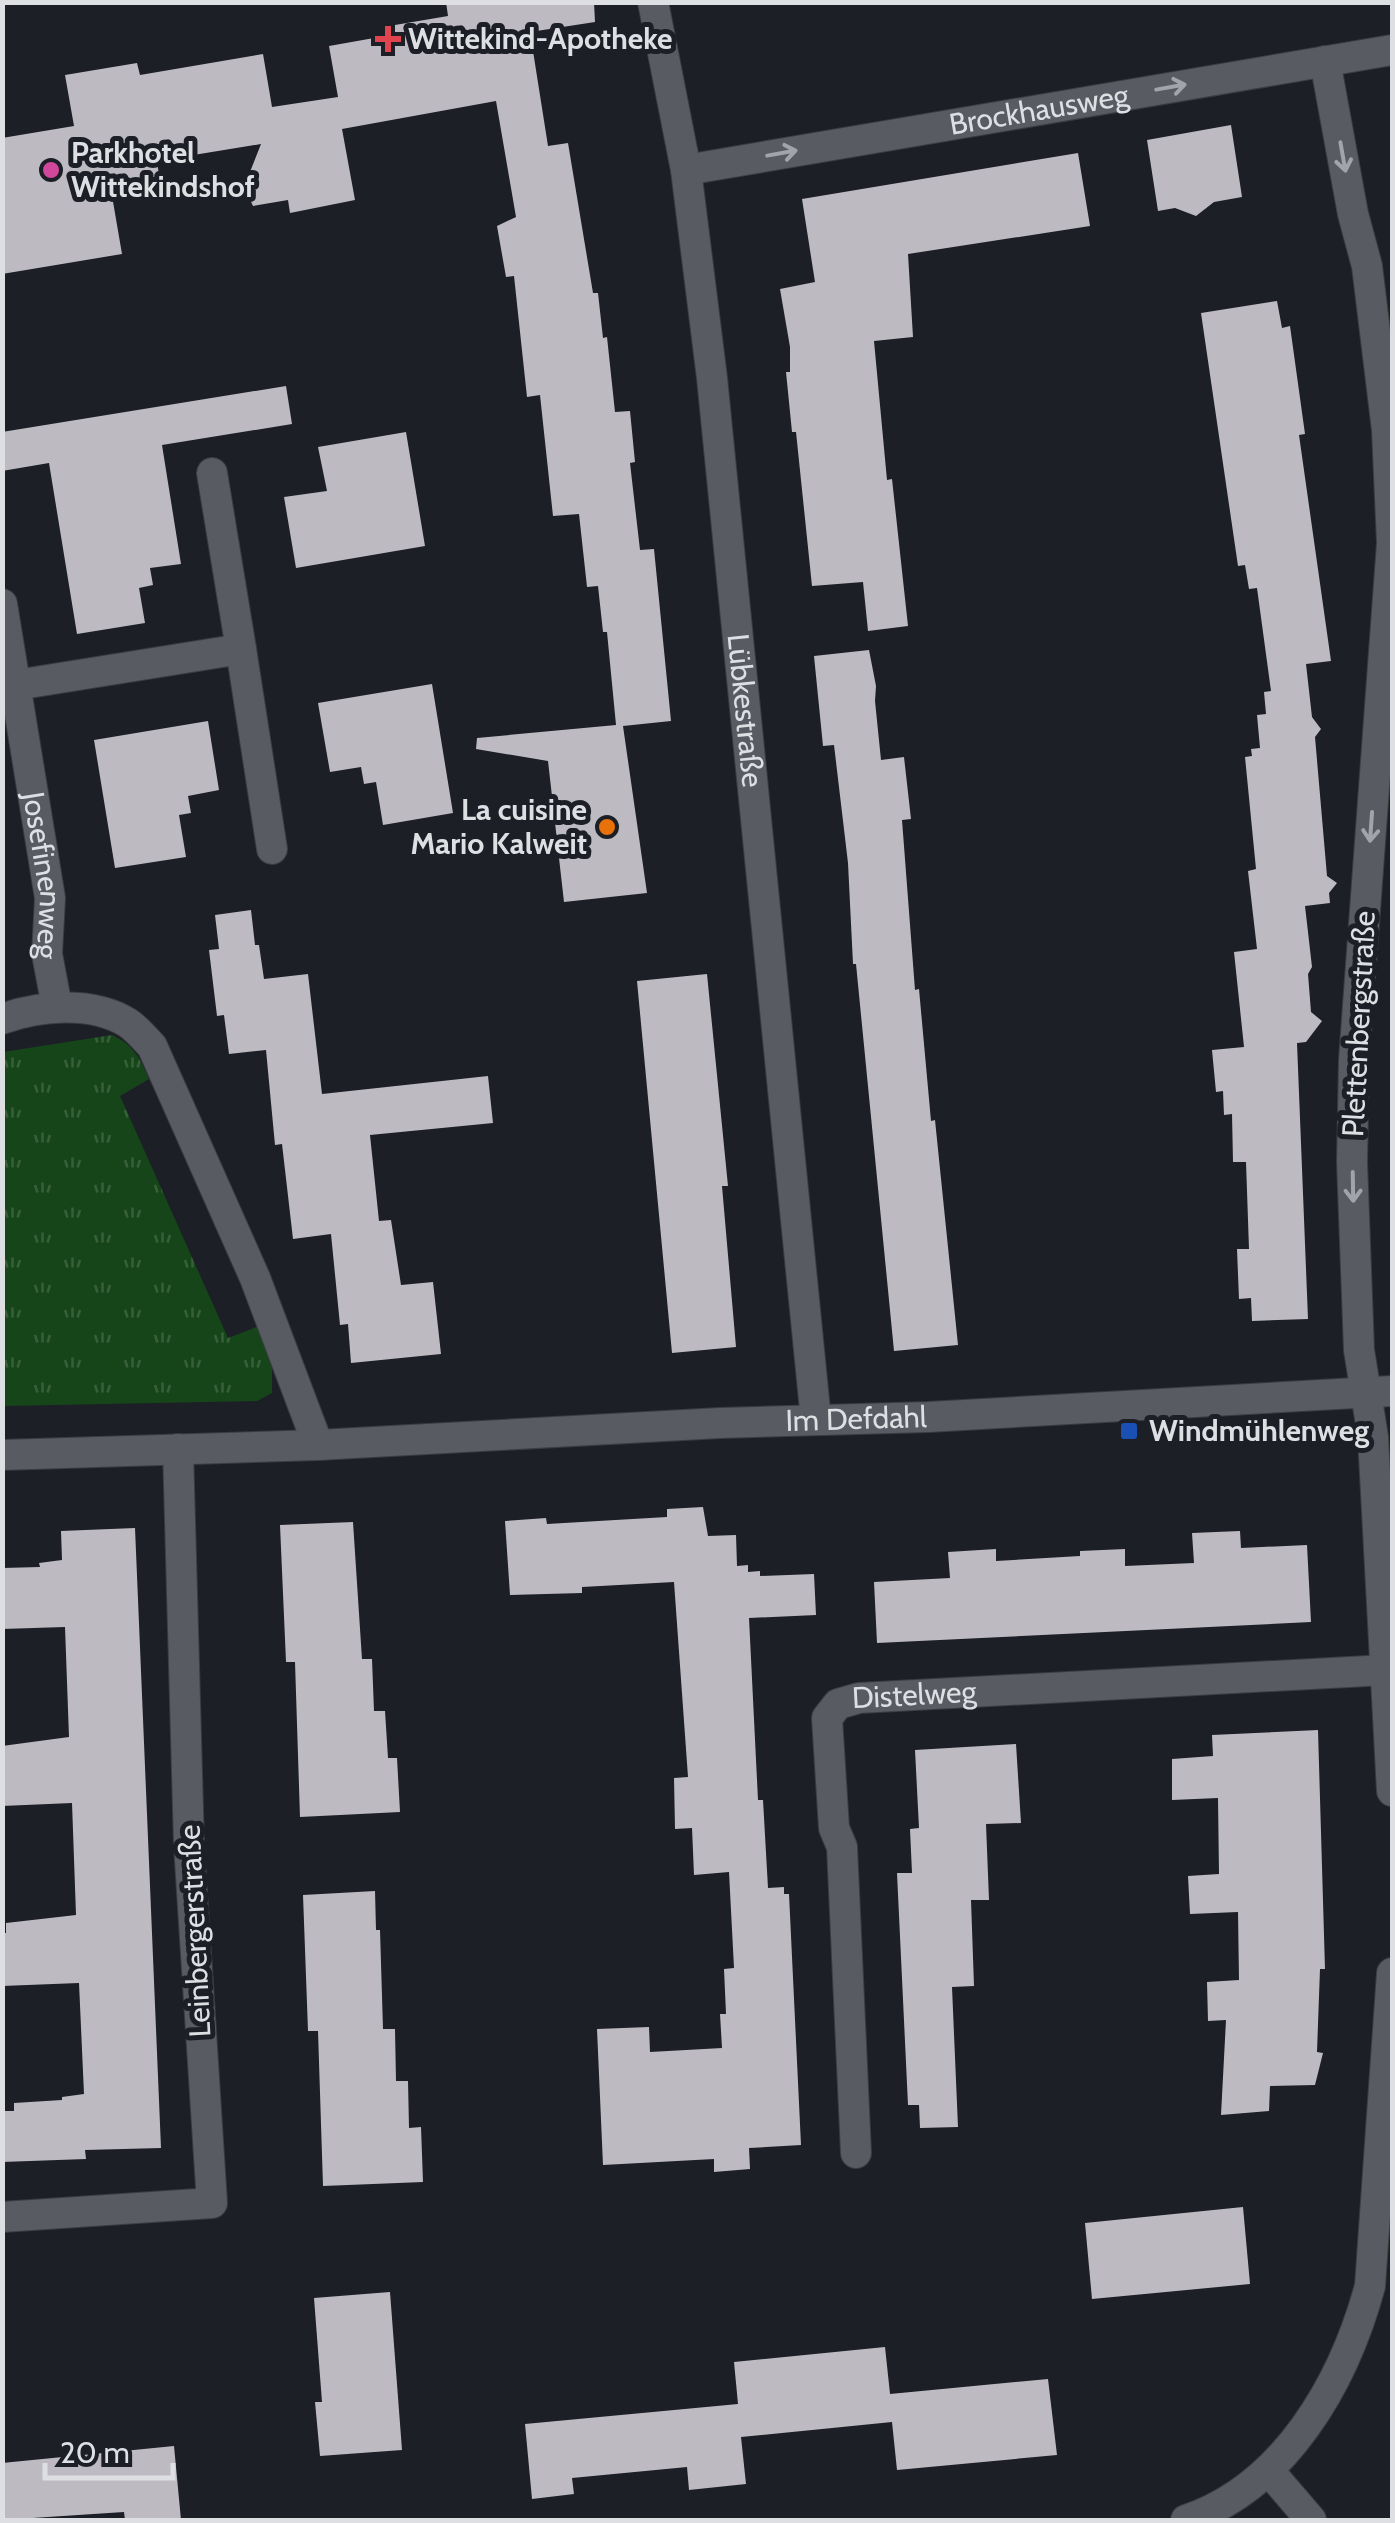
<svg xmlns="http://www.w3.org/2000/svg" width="1395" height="2523" font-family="Cabin,sans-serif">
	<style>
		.grass { fill: url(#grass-tufts) }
		.building { fill: #bebac2 }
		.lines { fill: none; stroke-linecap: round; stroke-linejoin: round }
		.street-casing { stroke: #3a3c41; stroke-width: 32 }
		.street { stroke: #585b62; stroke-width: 30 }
		.oneway { stroke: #a1a4a9 }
		.health-dot { fill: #e0444e; stroke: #1c1f25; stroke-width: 4 }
		.hotel-dot { fill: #d1479c; stroke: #1c1f25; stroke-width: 4 }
		.food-dot { fill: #e8710a; stroke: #1c1f25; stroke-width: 4 }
		.transit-dot { fill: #1a4fb4; stroke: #1c1f25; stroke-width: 4 }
		.labels { text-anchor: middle; stroke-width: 10; stroke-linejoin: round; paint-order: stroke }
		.poi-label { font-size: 30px; font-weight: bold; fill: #dddfe3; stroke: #1c1f25; text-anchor: start }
		.street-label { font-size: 30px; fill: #dddfe3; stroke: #1c1f25 }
	</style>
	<defs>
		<pattern id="grass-tufts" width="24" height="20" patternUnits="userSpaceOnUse" patternTransform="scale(2.5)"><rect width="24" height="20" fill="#154519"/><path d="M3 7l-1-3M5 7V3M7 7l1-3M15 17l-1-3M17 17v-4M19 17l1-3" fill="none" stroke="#375f3a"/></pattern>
	</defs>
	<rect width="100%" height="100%" fill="#1c1f25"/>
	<path class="grass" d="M112,1035c22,10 28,24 37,44l-29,17 108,242 31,-12 13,42v25l-15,8 -254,5v-354z"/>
	<g class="building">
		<path d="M446,2h148l1,20 -65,10 18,114 20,-3 25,150h5l5,45 4,-1 8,75 15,-1 5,51 -5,1 10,87 14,-1 17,172 -48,5 24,167 -83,9 -16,-141 -72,-12 1,-11 139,-13 -9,-93h-4l-5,-46 -11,1 -8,-73 -26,2 -13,-121 -13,2 -13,-121 -8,1 -9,-51 19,-9 -20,-116 -154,28 13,71 -65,13 -2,-13 -35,6 -9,-19 17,-43 -104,17 3,21 -49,8 11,64 -120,20v-136l72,-12 -9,-51 72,-12 3,12 123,-21 9,53 66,-10 -9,-51 62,-11 -2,-9 59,-10z"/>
		<path d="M1231,125l11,72 -28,5 -18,14 -21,-8 -17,3 -11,-71z"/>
		<path d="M1078,153l12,73 -182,28 5,83 -39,4 13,139 5,-1 16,147 -40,5 -5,-49 -51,4 -16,-154h-4l-6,-60h4v-25l-10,-58 35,-7 -13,-83z"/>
		<path d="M1277,301l5,27 8,-2 15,108 -6,1 32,226 -25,3 6,53 9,12 -6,8 12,139 10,7 -8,10 1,10 -25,3 7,61 -4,7 3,38 11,9 -16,21 -9,1 11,276 -56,2 -1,-23 -12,1 -2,-50h12l-3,-87h-13l-1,-48 -8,1 -1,-24 -7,1 -4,-42 32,-3 -10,-95 23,-3 -9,-78 8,-2 -11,-112 7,-1 -1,-7 9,-1 -3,-33 9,-1 -2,-22 7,-1 -14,-103 -8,1 -4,-24 -7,1 -37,-253z"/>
		<path d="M286,386l6,38 -130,21 19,119 -31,4 3,17 -14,3 6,35 -68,11 -28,-171 -47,8v-39z"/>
		<path d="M406,432l19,114 -129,22 -12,-71 43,-6 -9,-44z"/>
		<path d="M869,650l7,36 -1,15 6,59 23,-3 7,62 -9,1 13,170 4,-1 12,132 4,-1 23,225 -64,6 -38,-387h-3l-5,-101 -14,-118 -11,1 -9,-90z"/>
		<path d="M432,684l21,129 -70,12 -7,-43 -12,2 -3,-17 -31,5 -12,-69z"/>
		<path d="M208,721l11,69 -31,6 3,17 -12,2 7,42 -71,11 -21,-128z"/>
		<path d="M251,910l4,35h4l5,34 44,-5 14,120 166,-18 5,47 -123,12 9,86 12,-1 10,65 32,-3 8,72 -90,9 -3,-39 -8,1 -9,-91 -38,5 -11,-95 -7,1 -9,-95 -37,4 -5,-39 -7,1 -8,-66 10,-1 -4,-34z"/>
		<path d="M707,974l21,212h-6l14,161 -64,6 -35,-372z"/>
		<path d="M703,1507l5,29 28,-1 1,31 11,-1v7l12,-1v5l54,-2 2,41 -67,3 9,182h5l5,88 16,-1v7h5l12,251 -52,3 1,21 -36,3v-13l-111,6 -6,-136 52,-2 1,25 72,-4 -2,-34h6l-2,-45 10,-1 -5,-96 -35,3 -2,-47 -17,1 -1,-51 14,-1 -14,-195 -92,5v6l-72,2 -5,-74 41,-3 1,6 120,-7v-8z"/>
		<path d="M353,1522l9,137h10l2,52h11l3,47h9l3,54 -100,5 -5,-155h-9l-6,-137z"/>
		<path d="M135,1528l26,620 -76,2 1,9 -84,3v-51h12v-8l48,-3v-3l22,-3 -5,-111 -77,3v-53h4v-10l70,-8 -4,-112 -70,3v-60l67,-9 -4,-110 -63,2v-61l38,-1 -1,-4 23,-3 -1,-29z"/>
		<path d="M1240,1531l1,17 66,-3 4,77 -434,21 -3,-61 76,-4 -2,-26 48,-3v12l84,-5v-5l45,-2v17l69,-3 -2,-30z"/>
		<path d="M1318,1730l7,239h-5l-3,83 6,1 -8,32 -45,1 -1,25 -48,4 5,-95 -18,1 -1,-39 32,-2 -1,-68 -48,2 -2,-38 31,-2 -1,-76 -46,2v-41l41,-3 -1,-21z"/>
		<path d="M1016,1744l5,79 -35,1 3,76h-18l3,86 -22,1 6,140 -38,1 -1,-23h-11l-11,-232h15l-2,-44 9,-1 -4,-78z"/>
		<path d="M375,1891l1,39h4l3,99h12l1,52h12l1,47 12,-1 2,55 -100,4 -5,-155h-10l-5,-136z"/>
		<path d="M1243,2207l7,77 -158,15 -7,-76z"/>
		<path d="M390,2292l12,158 -82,6 -5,-54h7l-8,-104z"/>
		<path d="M885,2347l6,56 -1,-9 158,-15 9,76 -160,15 -5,-48 -151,15 5,47 -57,6 -2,-23 -115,11 2,16 -42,5 -7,-75 213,-20 -4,-42z"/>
		<path d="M174,2446l7,74h-56l-1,-8 -122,8v-57z"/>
	</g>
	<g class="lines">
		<g class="street-casing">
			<g id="street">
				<path id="s1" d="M653,2l33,168 26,208 104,1042"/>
				<path d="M1325,61l28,153 14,52 20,164 5,113 -38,517 -2,102 7,188 14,87 19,354"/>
				<path id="s2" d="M686,170l706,-120"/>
				<path d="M212,473l29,176"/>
				<path id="s3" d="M2,604l48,294 -3,56 10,53"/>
				<path d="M16,685l225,-36 31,200"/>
				<path d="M2,1019c38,-14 91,-18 126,4 9,6 17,16 24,23l103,232 63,167"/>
				<path id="s4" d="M2,1455l316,-10 402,-22 208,-6 464,-26"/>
				<path id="s5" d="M856,2153l-14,-306 -8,-19 -7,-110 11,-14 21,-6 527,-28"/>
				<path d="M2,2217l210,-14 -23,-358 -11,-396"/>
				<path d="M1269,2471l42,49"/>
				<path d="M1186,2520c99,-33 158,-138 184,-234l22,-313"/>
			</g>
		</g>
		<use href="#street" class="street"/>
	</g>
	<defs><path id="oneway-shaft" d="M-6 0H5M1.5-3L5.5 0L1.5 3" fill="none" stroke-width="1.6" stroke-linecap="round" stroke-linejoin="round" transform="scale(2.5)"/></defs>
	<g class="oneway">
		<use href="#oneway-shaft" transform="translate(1171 87) rotate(-10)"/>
		<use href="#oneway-shaft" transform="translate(782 153) rotate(-10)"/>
		<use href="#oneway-shaft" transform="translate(1343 157) rotate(80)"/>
		<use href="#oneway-shaft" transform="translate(1371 827) rotate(94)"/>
		<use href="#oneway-shaft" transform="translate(1353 1187) rotate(89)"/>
	</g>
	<path class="health-dot" d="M383 24h10v10h10v10h-10v10h-10v-10h-10v-10h10z"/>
	<circle class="hotel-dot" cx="51" cy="170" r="10"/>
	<circle class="food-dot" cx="607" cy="827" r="10"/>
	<rect class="transit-dot" x="1119" y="1421" width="20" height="20" rx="5"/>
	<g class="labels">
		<g class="poi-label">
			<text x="408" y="49">Wittekind-Apotheke</text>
			<text x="71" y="163">Parkhotel<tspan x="71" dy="34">Wittekindshof</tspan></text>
			<text x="587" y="820" text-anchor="end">La cuisine<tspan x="587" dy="34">Mario Kalweit</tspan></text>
			<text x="1149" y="1441">Windmühlenweg</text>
		</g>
		<g class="street-label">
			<text dy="10" stroke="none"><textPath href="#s2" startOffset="358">Brockhausweg</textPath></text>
			<text dy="10" stroke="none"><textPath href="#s1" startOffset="715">Lübkestraße</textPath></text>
			<text dy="10" stroke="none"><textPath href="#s3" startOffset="275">Josefinenweg</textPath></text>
			<text transform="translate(1359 1024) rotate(-87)" y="10">Plettenbergstraße</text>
			<text dy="10" stroke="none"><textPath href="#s4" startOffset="855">Im Defdahl</textPath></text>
			<text dy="10" stroke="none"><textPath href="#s5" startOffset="532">Distelweg</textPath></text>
			<text transform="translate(195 1931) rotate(-93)" y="10">Leinbergerstraße</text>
		</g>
	</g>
	<rect width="1395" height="2523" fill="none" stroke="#dddfe3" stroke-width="10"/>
	<path d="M45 2463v15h128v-15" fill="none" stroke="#dddfe3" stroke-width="5"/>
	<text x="60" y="2463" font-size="30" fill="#dddfe3" stroke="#1c1f25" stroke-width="8" paint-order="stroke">20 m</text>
</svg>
